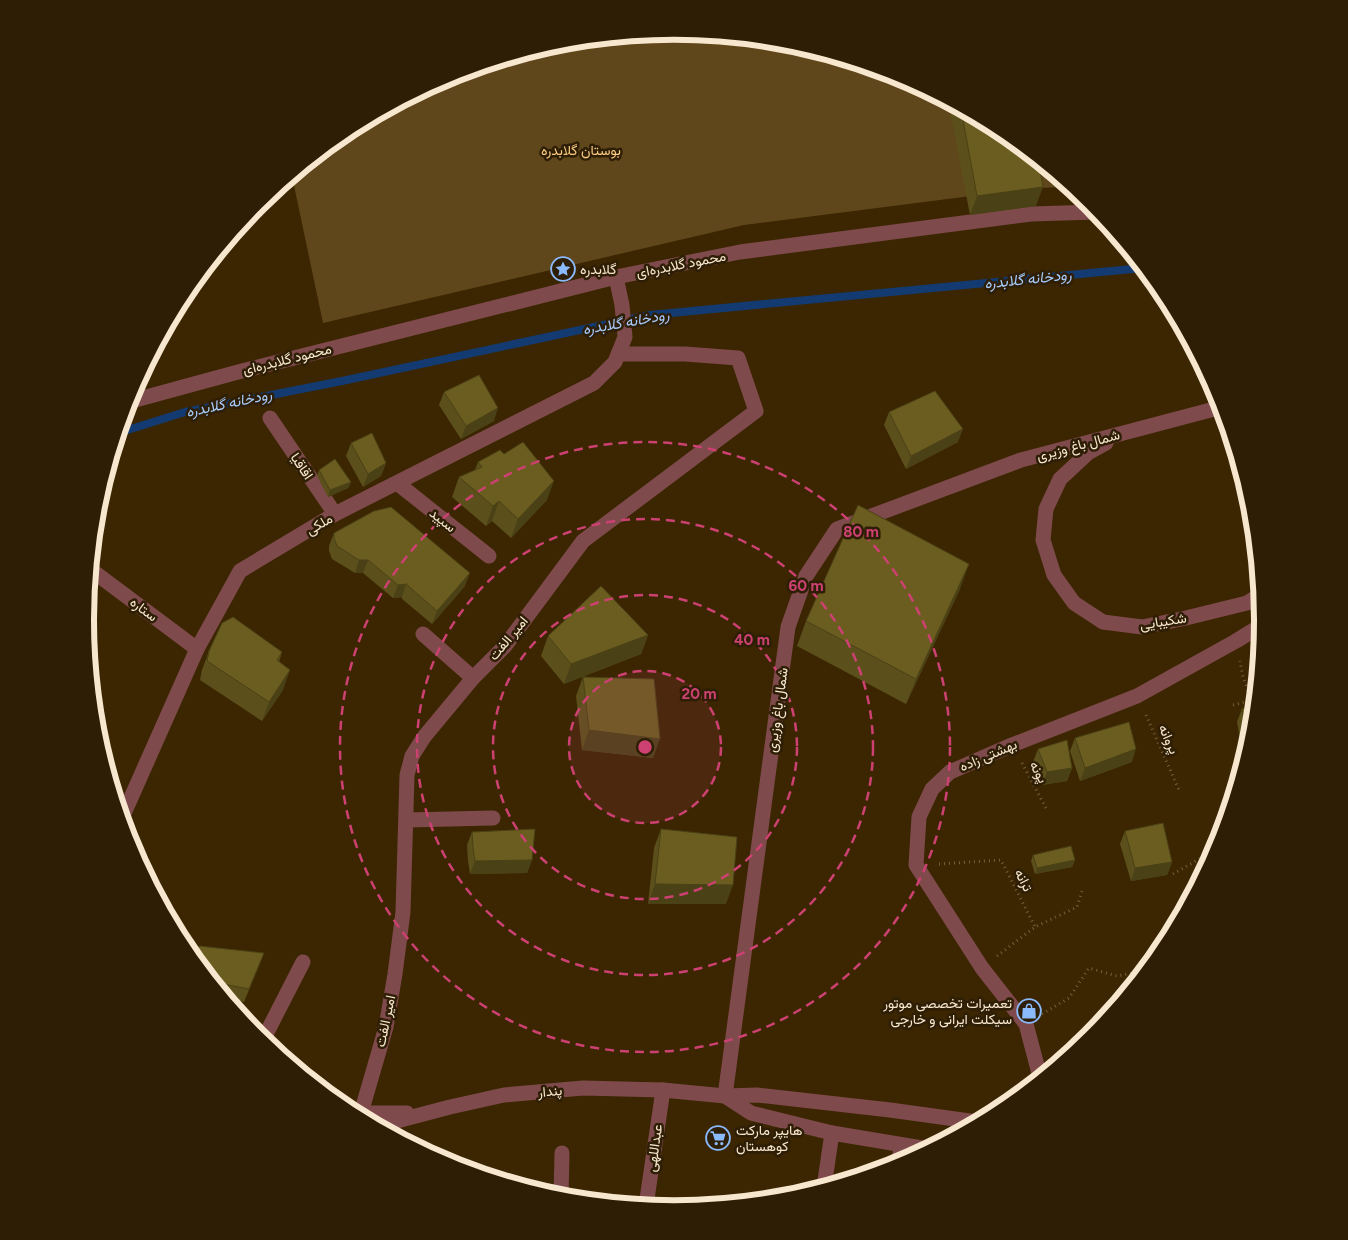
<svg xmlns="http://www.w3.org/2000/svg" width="1348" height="1240" font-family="Figtree,Vazirmatn,sans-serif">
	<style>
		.green { fill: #60461b }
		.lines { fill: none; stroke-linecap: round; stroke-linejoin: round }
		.stream { stroke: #133b71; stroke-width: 8 }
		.path { stroke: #74603f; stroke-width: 3; stroke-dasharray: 1 4; stroke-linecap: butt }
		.minor { stroke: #7f4a4c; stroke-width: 15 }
		.wall { fill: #5b501b }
		.shaded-wall { fill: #4a4116 }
		.building { fill: #6a5d1f; stroke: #4a4116 }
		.ring { fill: none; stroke: #cd4172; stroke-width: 2.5; stroke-dasharray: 9 6 }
		.labels { text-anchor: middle; stroke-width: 5; stroke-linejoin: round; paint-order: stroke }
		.park-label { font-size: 14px; fill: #fbcb82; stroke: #2d1e05 }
		.street-label { font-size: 14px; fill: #f8e7cf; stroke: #2d1e05 }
		.poi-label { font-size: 14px; fill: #f8e7cf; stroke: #2d1e05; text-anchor: start }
		.water-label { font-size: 15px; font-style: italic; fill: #a8cbfc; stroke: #2d1e05 }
		.rim { fill: none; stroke: #f8e7cf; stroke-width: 6 }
		.centre { fill: #cd4172; stroke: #2d1e05; stroke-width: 2.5 }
		.ring-label { font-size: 15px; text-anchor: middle; font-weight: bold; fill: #cd4172; stroke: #2d1e05; stroke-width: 5; stroke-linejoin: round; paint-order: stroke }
	</style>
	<rect width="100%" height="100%" fill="#3b2601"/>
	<path class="green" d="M674,31l115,12 111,33 101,55 70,56 -38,1 -289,37 -421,98 -31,-147 55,-46 102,-54 110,-33z"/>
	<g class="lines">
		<path class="stream" d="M118,433l67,-21 157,-31 308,-66 493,-47"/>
		<g class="path">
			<path d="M1233,705l19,-5 -9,-23 -3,-16"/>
			<path d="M1146,715l33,75"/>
			<path d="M1022,763l25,47"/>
			<path d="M939,864l62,-4 34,67"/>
			<path d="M1173,874l42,-24"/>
			<path d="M997,956l38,-29 42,-20 6,-19"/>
			<path d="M1042,1014l27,-16 20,-30 28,8 27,-5"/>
		</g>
		<g class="minor">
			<path d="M128,402l110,-30 378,-95 124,-25 291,-38 66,-2"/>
			<path d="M270,418l65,96"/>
			<path d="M1106,443l-18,10 -28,26 -14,30 -3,31 11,35 20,28 29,19 39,5 44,-9 61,-15 13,-8"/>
			<path d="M397,483l92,73"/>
			<path d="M90,569l107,80"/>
			<path d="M423,634l50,44"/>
			<path d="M122,818l75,-169 43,-78 95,-57 259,-131 21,-21 10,-25 -3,-32 -6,-28"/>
			<path d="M407,820l86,-2"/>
			<path d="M263,1040l40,-78"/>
			<path d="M1040,1077l-14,-53 -44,-56 -66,-103 3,-48 13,-28 18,-17 62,-27 125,-49 99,-55 26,-16"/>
			<path d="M725,1096l63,-469 18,-51 31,-47 184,-69 201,-53"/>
			<path d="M725,1096l26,17 81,20 96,16"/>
			<path d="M353,1113h54"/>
			<path d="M361,1113l25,-86 9,-53 8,-62 4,-137 5,-19 12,-19 49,-59 32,-32 78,-105 173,-130 -18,-53 -53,-4h-67"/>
			<path d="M378,1126l72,-19 54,-12 79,-7 80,2 62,6 32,-1 133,15 87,12"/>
			<path d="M899,1164l2,-19"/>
			<path d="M824,1187l8,-54"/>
			<path d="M561,1198l1,-45"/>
			<path d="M646,1206l17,-116"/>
		</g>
	</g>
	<g class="wall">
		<path d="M950,103l51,28 35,75 -66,9 -21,-109z"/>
		<path d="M444,392l50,29 -33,18 -22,-34z"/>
		<path d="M889,412l69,30 -52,27 -22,-44z"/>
		<path d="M351,443l35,20 -5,13 -18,11 -17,-31z"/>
		<path d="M478,462l69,38 -36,38 -19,-17 -6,5 -34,-29 7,-20 16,-7z"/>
		<path d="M319,470l32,12 -3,6 -20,9 -11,-21z"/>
		<path d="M334,533l131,53 -33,38 -31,-26 1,-1 -9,1 -30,-25h-8l-23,-14 -3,-8v-5z"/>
		<path d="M960,589l-54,115 -109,-58 9,-25z"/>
		<path d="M648,635l-7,19 -77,30 -23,-28 7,-20z"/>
		<path d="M209,651l73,1 -3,10 4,28 -21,31 -62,-41 2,-10z"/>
		<path d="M583,677l70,81 -71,-8 -6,-54z"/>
		<path d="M1242,709l9,26 -2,7 -8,2 -4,-22z"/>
		<path d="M1075,738l57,24 -52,19 -10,-30z"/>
		<path d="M1038,749l34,19 -5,13 -25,4 -9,-23z"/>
		<path d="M661,829l65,75h-78l6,-56z"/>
		<path d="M1125,831l47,31 -5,13 -36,6 -11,-37z"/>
		<path d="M472,832l60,28 -5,13 -57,1 -2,-13 -1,-16z"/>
		<path d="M1033,855l42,5 -3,7 -37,7 -4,-13z"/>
		<path d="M199,946l65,7 -20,49 -18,-4 -32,-39z"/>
	</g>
	<g class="shaded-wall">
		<path d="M1043,187l-7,19 -66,9 7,-19z"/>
		<path d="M498,408l-4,13 -33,18 5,-13z"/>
		<path d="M963,429l-5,13 -52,27 5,-13z"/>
		<path d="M386,463l-5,13 -18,11 5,-13z"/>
		<path d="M554,481l-7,19 -36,38 7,-19z"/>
		<path d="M351,482l-3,6 -20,9 2,-7z"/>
		<path d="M499,501l-7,20 -6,5 7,-20z"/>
		<path d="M359,560h9l-5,13h-8z"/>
		<path d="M969,564l-9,25 -54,115 10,-25z"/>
		<path d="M470,573l-5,13 -33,38 5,-13z"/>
		<path d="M406,584l-4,13 -9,1 5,-13 9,-1z"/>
		<path d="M648,635l-7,19 -77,30 7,-20z"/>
		<path d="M290,670l-7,20 -21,31 7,-19z"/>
		<path d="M1252,729l-3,13 -8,2 5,-13z"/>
		<path d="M589,730l71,9 -7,19 -71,-8z"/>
		<path d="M1136,749l-4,13 -52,19 5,-13z"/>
		<path d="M1072,768l-5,13 -25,4 5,-13z"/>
		<path d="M532,860l-5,13 -57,1 5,-13z"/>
		<path d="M1075,860l-3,7 -37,7 2,-6z"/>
		<path d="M1172,862l-5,13 -36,6 4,-13z"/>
		<path d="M655,884l78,1 -7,19h-78z"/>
		<path d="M264,953l-5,13 -15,36 5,-13z"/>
	</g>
	<g class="building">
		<path d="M961,109l40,22 37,29 5,27 -66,9z"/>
		<path d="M479,375l19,33 -32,18 -22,-34z"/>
		<path d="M935,391l28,38 -52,27 -22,-44z"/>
		<path d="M372,433l14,30 -18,11 -17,-31z"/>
		<path d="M523,442l31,39 -36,38 -19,-18 -6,5 -34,-29 23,-10 -4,-5 22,-12 4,4z"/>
		<path d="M335,459l16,23 -21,8 -11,-20z"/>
		<path d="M858,505l111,59 -53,115 -110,-58z"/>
		<path d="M391,507l79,66 -33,38 -31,-27h1l-9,1 -30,-25h-9l-22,-14 -3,-8v-5l40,-22z"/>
		<path d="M601,586l47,49 -77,29 -23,-28z"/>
		<path d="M233,617l49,35 -5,8 13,10 -21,32 -62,-41 2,-10 13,-28z"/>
		<path d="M583,677l71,2 6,60 -71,-9z"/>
		<path d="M1254,704l-2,25 -6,2 -4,-22z"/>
		<path d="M1129,722l7,27 -51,19 -10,-30z"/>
		<path d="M1067,740l5,28 -25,4 -9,-23z"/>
		<path d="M1163,823l9,39 -37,6 -10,-37z"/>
		<path d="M535,829l-3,31 -57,1 -2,-13 -1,-16z"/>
		<path d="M661,829l76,8 -4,48 -78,-1z"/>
		<path d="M1071,846l4,14 -38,8 -4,-13z"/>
		<path d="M199,946l65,7 -15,36 -36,-7 -14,-17z"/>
	</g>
	<circle cx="645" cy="747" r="76" fill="#cd4172" fill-opacity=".12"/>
	<g class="ring">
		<circle cx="645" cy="747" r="76"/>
		<circle cx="645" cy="747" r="152"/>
		<circle cx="645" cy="747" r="228"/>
		<circle cx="645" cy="747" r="305"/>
	</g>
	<defs>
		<g id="sight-ring" transform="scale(1.25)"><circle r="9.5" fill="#2d1e05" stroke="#8bbafc" stroke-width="1.5"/><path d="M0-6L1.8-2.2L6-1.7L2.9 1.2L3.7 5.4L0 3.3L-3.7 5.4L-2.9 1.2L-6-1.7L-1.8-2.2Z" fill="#8bbafc"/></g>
		<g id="shop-ring" transform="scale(1.25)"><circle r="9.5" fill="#2d1e05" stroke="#8bbafc" stroke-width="1.5"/><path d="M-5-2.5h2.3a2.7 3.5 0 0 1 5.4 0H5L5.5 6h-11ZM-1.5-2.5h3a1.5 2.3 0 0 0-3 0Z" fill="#8bbafc"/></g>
		<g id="supermarket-ring" transform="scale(1.25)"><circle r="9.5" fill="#2d1e05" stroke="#8bbafc" stroke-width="1.5"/><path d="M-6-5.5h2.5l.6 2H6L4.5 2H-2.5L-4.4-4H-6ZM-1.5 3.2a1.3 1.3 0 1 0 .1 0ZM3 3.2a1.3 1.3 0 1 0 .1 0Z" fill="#8bbafc"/></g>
	</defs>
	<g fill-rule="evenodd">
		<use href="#sight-ring" x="563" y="269"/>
		<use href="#shop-ring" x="1029" y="1011"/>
		<use href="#supermarket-ring" x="718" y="1138"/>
	</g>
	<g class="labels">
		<g class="park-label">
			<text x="581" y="155">بوستان گلابدره</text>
		</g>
		<g class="street-label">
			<text transform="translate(681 264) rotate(-11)" y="5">محمود گلابدره‌ای</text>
			<text transform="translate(287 359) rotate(-14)" y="5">محمود گلابدره‌ای</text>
			<text transform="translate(1078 445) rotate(-15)" y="5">شمال باغ وزیری</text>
			<text transform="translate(302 466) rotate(56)" y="5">اقاقیا</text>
			<text transform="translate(443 520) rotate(39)" y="5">سپید</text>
			<text transform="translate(319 524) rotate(-31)" y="5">ملکی</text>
			<text transform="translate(144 609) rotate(37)" y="5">ستاره</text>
			<text transform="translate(1163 621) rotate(-9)" y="5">شکیبایی</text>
			<text transform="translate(508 638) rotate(-50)" y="5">امیر الفت</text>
			<text transform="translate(777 710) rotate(-82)" y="5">شمال باغ وزیری</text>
			<text transform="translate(1169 739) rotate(66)" y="5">پروانه</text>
			<text transform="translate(988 755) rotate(-23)" y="5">بهشتی زاده</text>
			<text transform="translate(1039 772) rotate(62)" y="5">پونه</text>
			<text transform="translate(1024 880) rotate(63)" y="5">ترانه</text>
			<text transform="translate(385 1021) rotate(-78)" y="5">امیر الفت</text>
			<text transform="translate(550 1091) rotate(-5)" y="5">پندار</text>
			<text transform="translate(654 1148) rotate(-82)" y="5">عبداللهی</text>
		</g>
		<g class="poi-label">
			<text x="580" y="274">گلابدره</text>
			<text x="1012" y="1008" text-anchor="end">تعمیرات تخصصی موتور<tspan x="1012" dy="16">سیکلت ایرانی و خارجی</tspan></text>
			<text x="736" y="1135">هایپر مارکت<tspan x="736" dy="16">کوهستان</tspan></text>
		</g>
		<g class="water-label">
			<text transform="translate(1028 279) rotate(-6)" y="5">رودخانه گلابدره</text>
			<text transform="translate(626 322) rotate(-10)" y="5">رودخانه گلابدره</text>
			<text transform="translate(229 403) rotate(-12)" y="5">رودخانه گلابدره</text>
		</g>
	</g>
	<path d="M0 0H1348V1240H0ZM94 620a580 580 0 1 1 1160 0a580 580 0 1 1-1160 0Z" fill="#2d1e05" fill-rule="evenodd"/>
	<path class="rim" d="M94 620a580 580 0 1 1 1160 0a580 580 0 1 1-1160 0Z"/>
	<circle cx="645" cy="747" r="8" class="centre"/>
	<g class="ring-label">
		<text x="861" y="537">80 m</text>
		<text x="806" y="591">60 m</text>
		<text x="752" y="645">40 m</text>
		<text x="699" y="699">20 m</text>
	</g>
</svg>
